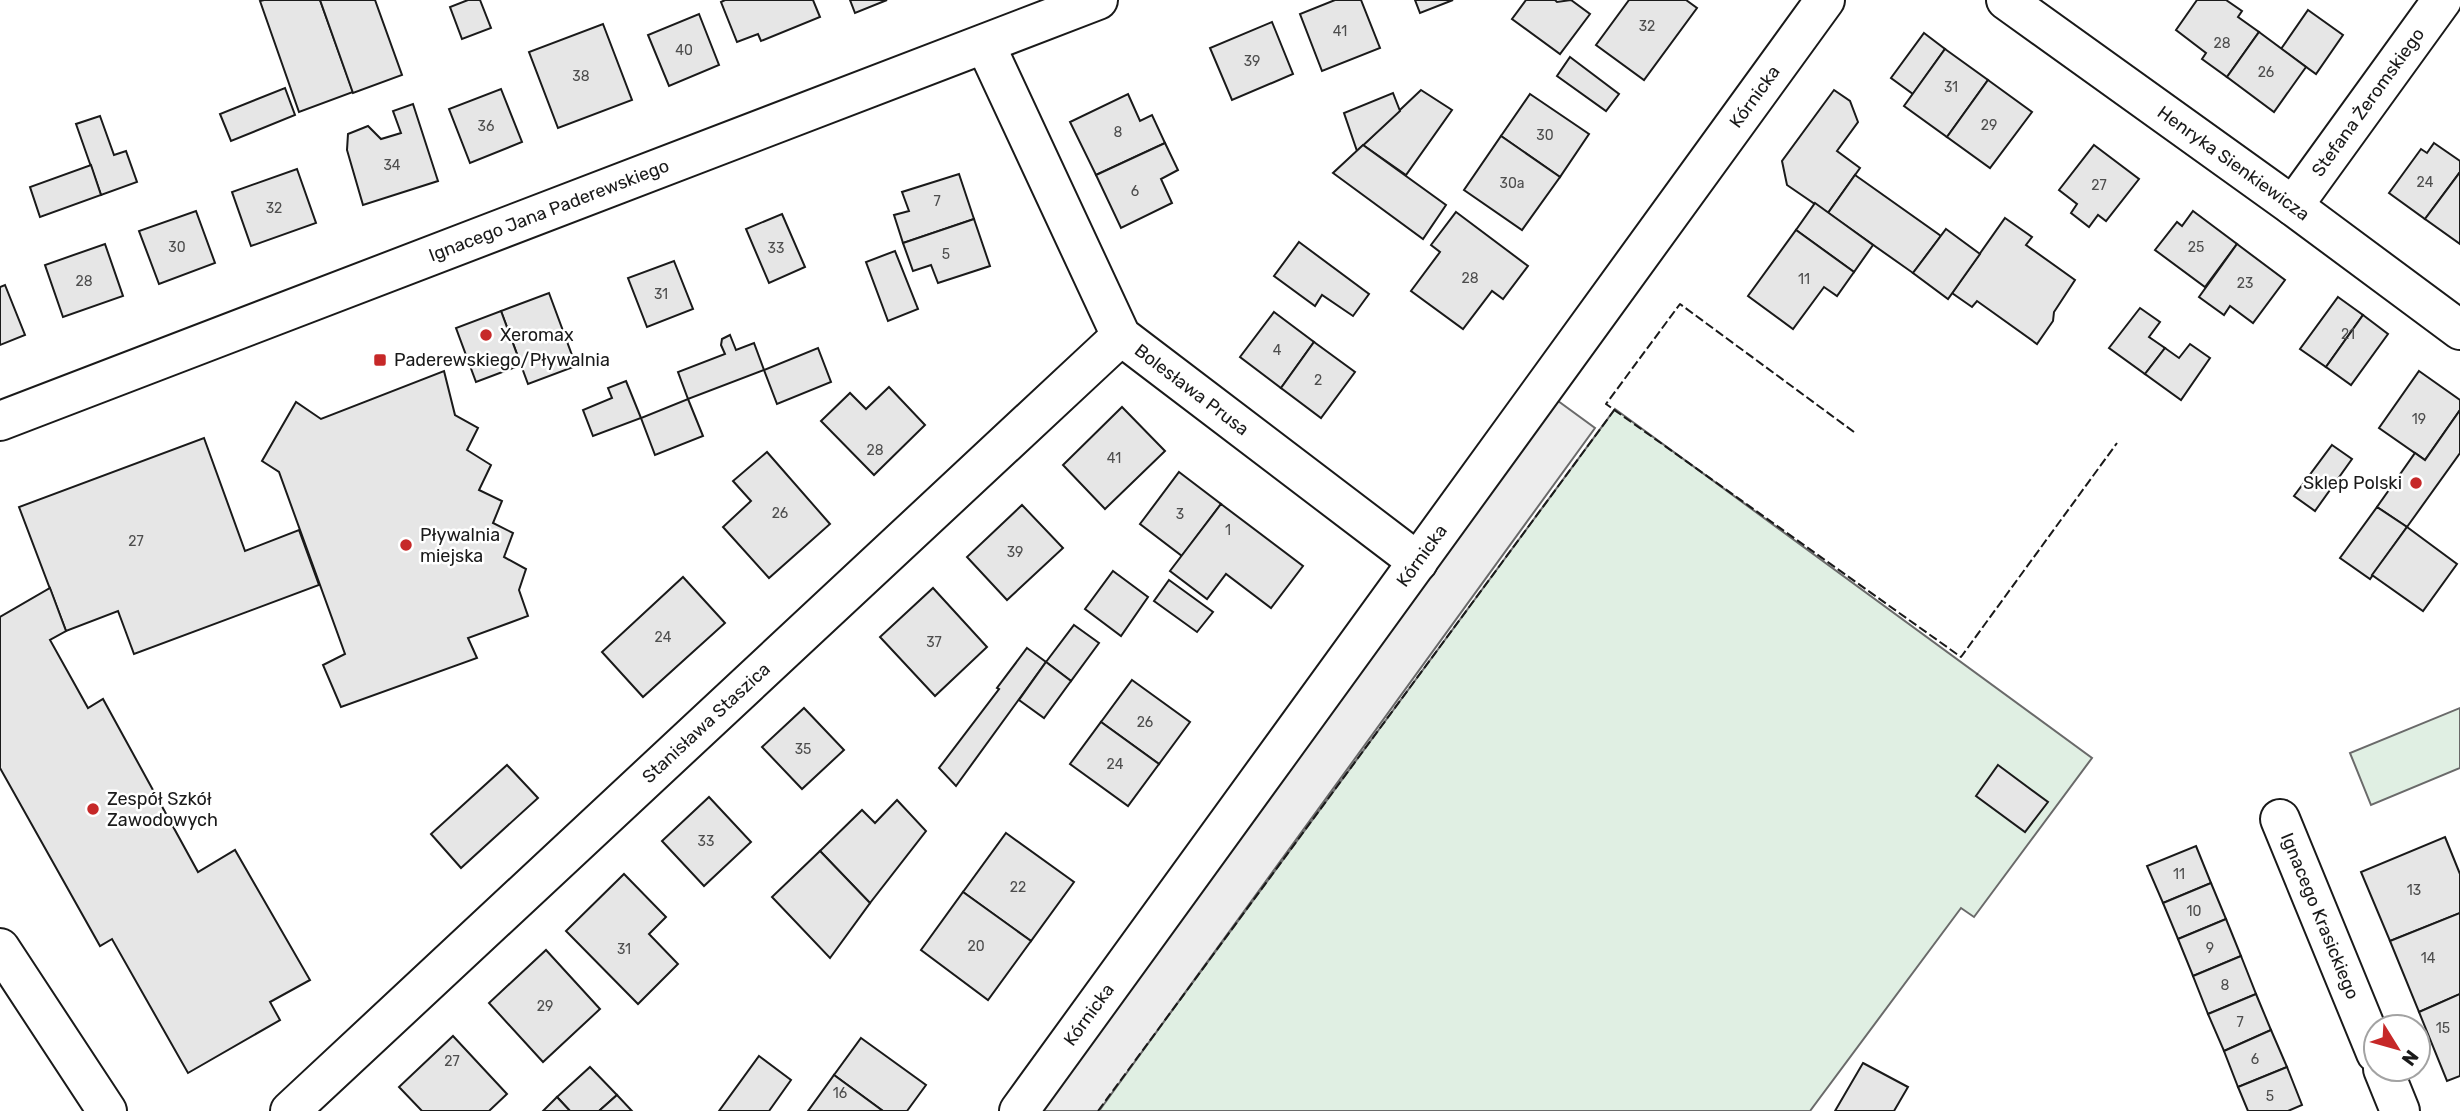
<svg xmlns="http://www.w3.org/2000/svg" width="2460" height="1111" font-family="Rubik,sans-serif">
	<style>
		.green { fill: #e0efe3; stroke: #6a6a6a; stroke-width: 2 }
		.parking { fill: #ededed; stroke: #6a6a6a; stroke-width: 2 }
		.building { fill: #e6e6e6; stroke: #1a1a1a; stroke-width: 2 }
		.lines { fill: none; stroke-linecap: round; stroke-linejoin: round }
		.minor-casing { stroke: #1a1a1a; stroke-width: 42 }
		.tertiary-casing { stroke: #1a1a1a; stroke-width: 42 }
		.minor { stroke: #fff; stroke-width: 38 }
		.tertiary { stroke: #fff; stroke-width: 38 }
		.fence { stroke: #1a1a1a; stroke-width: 2; stroke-dasharray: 9 3.5; stroke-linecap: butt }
		.poi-dot { fill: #c62828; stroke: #fff; stroke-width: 2.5 }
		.labels { text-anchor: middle; stroke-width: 5; stroke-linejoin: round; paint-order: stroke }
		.number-label { font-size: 14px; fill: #4d4d4d }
		.street-label { font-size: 18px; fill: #1a1a1a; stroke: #fff }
		.poi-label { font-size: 18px; fill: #1a1a1a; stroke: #fff; text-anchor: start }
	</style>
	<rect width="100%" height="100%" fill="#fff"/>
	<g class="green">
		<path d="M1615,409l477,349 -118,159 -13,-9 -151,203h-712z"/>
		<path d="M2460,708v60l-89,37 -21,-52z"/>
	</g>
	<path class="parking" d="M1543,390l52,38 -496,683h-80z"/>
	<g class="building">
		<path d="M264,0h56l33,92 -54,20 -39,-111z"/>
		<path d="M320,0h55l27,75 -49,18z"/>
		<path d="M468,0h12l11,28 -29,11 -12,-32z"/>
		<path d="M725,0h88l7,17 -59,24 -3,-7 -21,8 -16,-40z"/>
		<path d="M850,0h37l-32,13z"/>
		<path d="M1335,0h26l19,48 -58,23 -22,-57z"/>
		<path d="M1415,0h38l-33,13z"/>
		<path d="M1526,0h29l2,2 14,-2 19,14 -30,40 -48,-35z"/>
		<path d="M1629,0h57l11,8 -53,72 -48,-35z"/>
		<path d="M2197,0h29l16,11 -4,6 21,15 -32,45 -25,-18 4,-6 -30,-23z"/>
		<path d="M2308,10l35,25 -27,39 -35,-25z"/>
		<path d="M699,14l20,51 -50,21 -21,-51z"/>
		<path d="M1272,22l21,52 -61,26 -22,-52z"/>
		<path d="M603,24l29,76 -74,28 -29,-76z"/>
		<path d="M2259,32l47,35 -32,45 -47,-35z"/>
		<path d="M1924,33l21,16 -32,45 -22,-16z"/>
		<path d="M1945,49l43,31 -41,57 -43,-31z"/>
		<path d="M1570,57l49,37 -13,17 -49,-35z"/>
		<path d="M1988,80l44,32 -42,56 -43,-31z"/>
		<path d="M285,88l10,27 -64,26 -11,-27z"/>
		<path d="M501,89l21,53 -52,21 -21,-54z"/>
		<path d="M1421,90l31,20 -46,65 -43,-30z"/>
		<path d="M1834,90l16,11 8,21 -21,29 23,17 -32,45 -41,-28 -5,-24z"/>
		<path d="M1393,93l7,18 -43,40 -13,-38z"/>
		<path d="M1128,94l12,27 12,-6 13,28 -69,32 -26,-53z"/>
		<path d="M1530,94l59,40 -29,43 -59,-41z"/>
		<path d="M413,104l25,77 -75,24 -16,-55 1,-16 20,-8 13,13 20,-6 -8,-22z"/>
		<path d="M100,116l14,39 12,-4 11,31 -36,13 -25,-71z"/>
		<path d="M1501,136l59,41 -38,53 -58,-40z"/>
		<path d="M1165,143l13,27 -17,9 11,24 -51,25 -25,-53z"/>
		<path d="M2434,143l26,18v11l-35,47 -36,-26 32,-44 6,4z"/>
		<path d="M1363,145l83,60 -23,34 -90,-66z"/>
		<path d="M2094,145l45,34 -33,42 -8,-6 -9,12 -18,-14 6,-9 -18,-14z"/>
		<path d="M91,165l10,30 -61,22 -10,-30z"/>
		<path d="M297,169l19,54 -65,23 -19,-54z"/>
		<path d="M2460,172v72l-35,-25z"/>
		<path d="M959,174l15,45 -71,24 -9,-28 15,-4 -7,-19z"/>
		<path d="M1855,175l86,61 -28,37 -85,-60z"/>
		<path d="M1815,203l58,42 -19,27 -58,-42z"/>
		<path d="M196,211l19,52 -56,21 -20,-53z"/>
		<path d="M2193,211l44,33 -32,43 -50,-37 22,-28 5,4z"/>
		<path d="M1456,212l72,54 -25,33 -11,-8 -29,38 -52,-38 29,-39 -9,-7z"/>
		<path d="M782,214l23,53 -36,16 -23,-54z"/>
		<path d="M2005,218l27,19 -6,8 49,35 -21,32 -1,9 -16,23 -60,-43 -5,6 -20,-14z"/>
		<path d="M974,219l16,47 -52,17 -7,-18 -18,6 -10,-28z"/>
		<path d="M1946,229l34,25 -32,45 -35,-26z"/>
		<path d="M1796,230l58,42 -17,24 -13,-9 -31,42 -45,-33z"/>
		<path d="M1299,242l70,52 -16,22 -31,-21 -7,11 -41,-30z"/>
		<path d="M105,244l18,52 -60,21 -18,-52z"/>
		<path d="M2237,244l48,36 -32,43 -23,-17 -6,9 -25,-18z"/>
		<path d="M895,251l23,58 -30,12 -22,-59z"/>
		<path d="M674,261l19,48 -46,18 -19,-49z"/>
		<path d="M5,285l20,50 -25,10v-58z"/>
		<path d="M549,293l27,73 -48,18 -27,-73z"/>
		<path d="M2338,297l25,18 -37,52 -26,-18z"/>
		<path d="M2140,308l20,14 -11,15 16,11 -20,26 -36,-26z"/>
		<path d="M501,311l20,54 -45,17 -20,-54z"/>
		<path d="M1274,312l40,30 -33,46 -41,-31z"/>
		<path d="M2363,315l25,19 -37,51 -25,-18z"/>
		<path d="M730,335l6,15 18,-7 10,27 -76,29 -10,-27 47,-18 -4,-9 1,-6z"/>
		<path d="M1314,342l41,30 -34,46 -40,-30z"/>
		<path d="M2190,344l20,14 -29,42 -36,-26 20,-26 14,10z"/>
		<path d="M818,348l13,34 -54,22 -13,-34z"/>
		<path d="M444,371l11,44 23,13 -11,22 24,15 -12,25 23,11 -9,22 20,10 -9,24 22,12 -7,21 9,26 -60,22 9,20 -136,49 -18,-42 22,-11 -66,-182 -17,-11 34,-59 25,17z"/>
		<path d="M2419,371l41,29v10l-35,50 -46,-32z"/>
		<path d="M626,381l15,37 -48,18 -10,-26 29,-12 -4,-10z"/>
		<path d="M889,387l36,38 -51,50 -53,-54 29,-28 16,16z"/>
		<path d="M688,399l15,37 -48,19 -14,-37z"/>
		<path d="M1122,407l43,44 -60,58 -42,-44z"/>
		<path d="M2460,410v43l-53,74 -30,-20 38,-54 10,7z"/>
		<path d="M204,438l41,113 54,-21 20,55 -185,69 -16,-43 -52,20 -47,-124z"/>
		<path d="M2332,445l20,14 -37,52 -21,-15z"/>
		<path d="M767,452l63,72 -61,54 -46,-51 28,-26 -18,-20z"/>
		<path d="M1179,472l42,32 -39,52 -42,-32z"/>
		<path d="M1221,504l82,62 -32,42 -45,-34 -19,25 -37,-28z"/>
		<path d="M1022,505l41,43 -56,52 -40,-43z"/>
		<path d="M2377,507l30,20 -37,52 -30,-21z"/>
		<path d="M2407,527l50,37 -34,47 -51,-36z"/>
		<path d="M1113,571l35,26 -27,39 -36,-27z"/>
		<path d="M683,577l42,46 -82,74 -41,-45z"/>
		<path d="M1169,580l44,32 -16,20 -43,-31z"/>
		<path d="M50,588l16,43 -16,9 38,68 15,-9 95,173 37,-22 75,130 -40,22 10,18 -92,53 -76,-134 -12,7 -100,-178v-151z"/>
		<path d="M933,588l54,59 -52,49 -55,-59z"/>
		<path d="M1074,625l25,18 -28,38 -25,-19z"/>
		<path d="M1027,648l19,14 -90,124 -17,-18 60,-79 -2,-1z"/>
		<path d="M1046,662l25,19 -27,37 -25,-18z"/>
		<path d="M1132,680l58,42 -31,42 -58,-42z"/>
		<path d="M804,708l40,42 -42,39 -40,-42z"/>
		<path d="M1101,722l58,42 -31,42 -58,-42z"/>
		<path d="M507,765l31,33 -77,70 -30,-34z"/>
		<path d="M1998,765l50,37 -23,30 -49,-36z"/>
		<path d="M709,797l42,45 -47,44 -42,-45z"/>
		<path d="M897,800l29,31 -56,72 -50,-52 42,-41 13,13z"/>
		<path d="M1006,833l68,49 -43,59 -68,-49z"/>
		<path d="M2445,837l15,37v39l-70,28 -29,-69z"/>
		<path d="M2196,846l15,37 -48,20 -16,-37z"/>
		<path d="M820,851l50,52 -40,55 -58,-61z"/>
		<path d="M624,874l42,43 -17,17 29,30 -40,40 -72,-73z"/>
		<path d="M2211,883l15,36 -48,20 -15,-36z"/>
		<path d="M963,892l68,49 -43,59 -67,-50z"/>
		<path d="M2460,913v81l-41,18 -29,-71z"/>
		<path d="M2226,919l15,37 -48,20 -15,-37z"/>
		<path d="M546,950l54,59 -57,53 -54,-59z"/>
		<path d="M2241,956l15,38 -48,20 -15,-38z"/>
		<path d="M2256,994l15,36 -47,21 -16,-37z"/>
		<path d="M2460,994v82l-13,5 -28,-69z"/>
		<path d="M2271,1030l16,37 -49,20 -14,-36z"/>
		<path d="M453,1036l54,58 -18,17h-67l-23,-24z"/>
		<path d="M861,1038l65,47 -19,26h-24l-49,-36z"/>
		<path d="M759,1056l32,24 -22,31h-50z"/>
		<path d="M1863,1063l45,24 -14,24h-59z"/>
		<path d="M590,1067l27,28 -18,16h-29l-13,-14z"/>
		<path d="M2287,1067l15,38 -14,6h-40l-10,-24z"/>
		<path d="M834,1075l49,36h-75z"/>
		<path d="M617,1095l15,16h-33z"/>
		<path d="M557,1097l13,14h-27z"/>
	</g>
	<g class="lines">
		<g class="minor-casing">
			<g id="minor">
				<path id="s1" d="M2006,0l287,206 167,124"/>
				<path id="s2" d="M985,44l136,292 297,226"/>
				<path id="s3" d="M2293,206l149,-206"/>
				<path id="s4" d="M0,421l1098,-421"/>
				<path id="s5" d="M2280,819l96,234"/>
				<path d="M0,948l107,163"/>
				<path d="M2383,1069l17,42"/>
				<path id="s6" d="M290,1111l831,-775"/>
			</g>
		</g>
		<g class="tertiary-casing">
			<g id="tertiary">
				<path id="s7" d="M1019,1111l806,-1111"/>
			</g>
		</g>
		<use href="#minor" class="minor"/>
		<use href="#tertiary" class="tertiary"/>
		<g class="fence">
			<path d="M1854,432l-174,-128 -74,100 355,253 156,-214"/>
			<path d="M1098,1111l517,-702"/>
		</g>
	</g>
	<g class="poi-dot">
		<circle cx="486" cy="335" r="7"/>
		<rect x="373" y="353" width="14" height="14" rx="3.5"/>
		<circle cx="2416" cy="483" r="7"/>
		<circle cx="406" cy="545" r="7"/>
		<circle cx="93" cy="809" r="7"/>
	</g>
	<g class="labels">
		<g class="number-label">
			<text x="1647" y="31">32</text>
			<text x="1340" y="36">41</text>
			<text x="2222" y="48">28</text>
			<text x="684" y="55">40</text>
			<text x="1252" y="66">39</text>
			<text x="2266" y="77">26</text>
			<text x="581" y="81">38</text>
			<text x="1951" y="92">31</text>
			<text x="1989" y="130">29</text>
			<text x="486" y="131">36</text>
			<text x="1118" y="137">8</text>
			<text x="1545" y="140">30</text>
			<text x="392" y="170">34</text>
			<text x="2425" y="187">24</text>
			<text x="1512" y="188">30a</text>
			<text x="2099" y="190">27</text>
			<text x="1135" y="196">6</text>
			<text x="937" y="206">7</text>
			<text x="274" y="213">32</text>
			<text x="177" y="252">30</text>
			<text x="2196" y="252">25</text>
			<text x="776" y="253">33</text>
			<text x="946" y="259">5</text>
			<text x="1470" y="283">28</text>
			<text x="1804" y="284">11</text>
			<text x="84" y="286">28</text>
			<text x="2245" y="288">23</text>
			<text x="661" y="299">31</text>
			<text x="2348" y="339">21</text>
			<text x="1277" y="355">4</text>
			<text x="1318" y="385">2</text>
			<text x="2419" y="424">19</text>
			<text x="875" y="455">28</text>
			<text x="1114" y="463">41</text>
			<text x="780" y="518">26</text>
			<text x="1180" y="519">3</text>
			<text x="1228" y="535">1</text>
			<text x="136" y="546">27</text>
			<text x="1015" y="557">39</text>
			<text x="663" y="642">24</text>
			<text x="934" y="647">37</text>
			<text x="1145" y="727">26</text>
			<text x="803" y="754">35</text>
			<text x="1115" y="769">24</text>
			<text x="706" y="846">33</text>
			<text x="2179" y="879">11</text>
			<text x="1018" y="892">22</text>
			<text x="2414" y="895">13</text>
			<text x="2194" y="916">10</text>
			<text x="976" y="951">20</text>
			<text x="2210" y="953">9</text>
			<text x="624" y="954">31</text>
			<text x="2428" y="963">14</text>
			<text x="2225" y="990">8</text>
			<text x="545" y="1011">29</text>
			<text x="2240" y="1027">7</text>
			<text x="2443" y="1033">15</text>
			<text x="2255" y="1064">6</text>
			<text x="452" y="1066">27</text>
			<text x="840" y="1098">16</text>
			<text x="2270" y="1101">5</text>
		</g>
		<g class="street-label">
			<text dy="6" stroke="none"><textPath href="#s7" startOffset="1253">Kórnicka</textPath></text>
			<text dy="6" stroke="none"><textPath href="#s3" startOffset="128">Stefana Żeromskiego</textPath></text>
			<text dy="6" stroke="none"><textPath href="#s1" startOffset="280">Henryka Sienkiewicza</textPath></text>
			<text dy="6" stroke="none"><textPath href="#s4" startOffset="588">Ignacego Jana Paderewskiego</textPath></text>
			<text dy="6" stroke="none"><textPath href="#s2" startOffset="411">Bolesława Prusa</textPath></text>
			<text dy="6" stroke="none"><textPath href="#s7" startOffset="686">Kórnicka</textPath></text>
			<text dy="6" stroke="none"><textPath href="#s6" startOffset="569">Stanisława Staszica</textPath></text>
			<text dy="6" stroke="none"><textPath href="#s5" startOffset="105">Ignacego Krasickiego</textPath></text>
			<text dy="6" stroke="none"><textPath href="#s7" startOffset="119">Kórnicka</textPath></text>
		</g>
		<g class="poi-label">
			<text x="500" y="341">Xeromax</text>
			<text x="394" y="366">Paderewskiego/Pływalnia</text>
			<text x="2402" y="489" text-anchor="end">Sklep Polski</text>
			<text x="420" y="541">Pływalnia<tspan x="420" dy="21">miejska</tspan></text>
			<text x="107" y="805">Zespół Szkół<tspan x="107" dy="21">Zawodowych</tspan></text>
		</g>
	</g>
	<g transform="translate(2397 1048) rotate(127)"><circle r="33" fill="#ffffff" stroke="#a3a3a3" stroke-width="2"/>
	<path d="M0-5L12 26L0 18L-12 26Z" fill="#c62828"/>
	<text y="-10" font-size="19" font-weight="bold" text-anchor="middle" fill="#1a1a1a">N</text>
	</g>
</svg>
